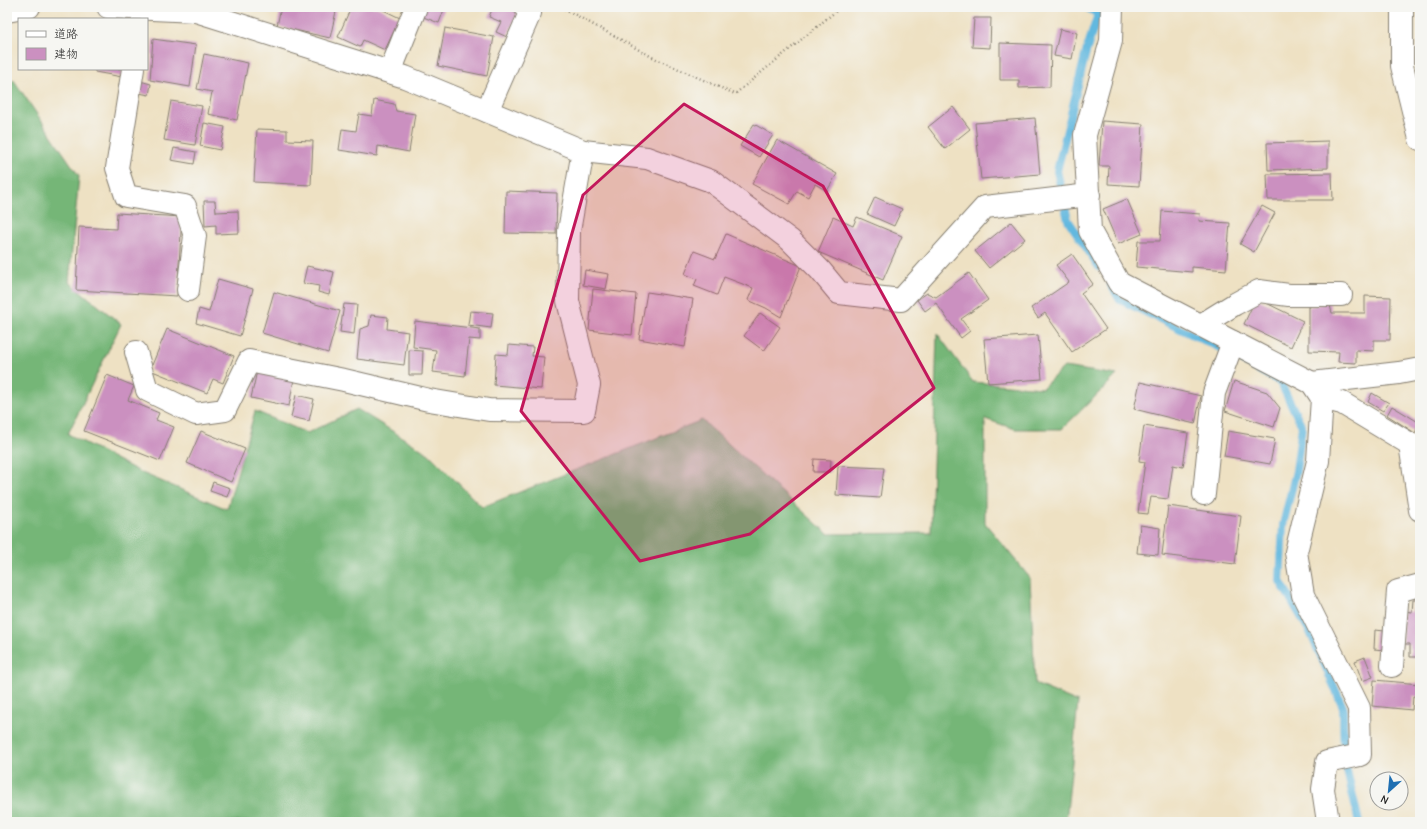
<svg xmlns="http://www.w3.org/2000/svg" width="1427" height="829" font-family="'Comic Neue','Klee One',sans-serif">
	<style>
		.forest { fill: #75b677; stroke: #48694a }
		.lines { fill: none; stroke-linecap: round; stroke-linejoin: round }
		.stream { stroke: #62b8df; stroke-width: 8 }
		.building { fill: #cb90c0 }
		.minor-casing { stroke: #857e70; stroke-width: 24 }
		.path { stroke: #857e70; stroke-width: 2.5; stroke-dasharray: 1 3; stroke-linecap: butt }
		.minor { stroke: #fff; stroke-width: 22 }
		.marked { fill: #c2185b; fill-opacity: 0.2; stroke: #c2185b; stroke-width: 3; stroke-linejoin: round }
	</style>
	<rect width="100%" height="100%" fill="#f6f6f2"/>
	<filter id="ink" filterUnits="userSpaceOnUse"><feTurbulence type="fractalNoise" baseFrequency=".025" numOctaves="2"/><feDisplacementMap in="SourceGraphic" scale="8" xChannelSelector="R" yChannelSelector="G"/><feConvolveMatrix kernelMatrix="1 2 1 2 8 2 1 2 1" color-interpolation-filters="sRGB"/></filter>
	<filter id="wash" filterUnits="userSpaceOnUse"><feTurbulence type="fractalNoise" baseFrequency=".012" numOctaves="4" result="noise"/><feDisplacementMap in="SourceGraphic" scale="16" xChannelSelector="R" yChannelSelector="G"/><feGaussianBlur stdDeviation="0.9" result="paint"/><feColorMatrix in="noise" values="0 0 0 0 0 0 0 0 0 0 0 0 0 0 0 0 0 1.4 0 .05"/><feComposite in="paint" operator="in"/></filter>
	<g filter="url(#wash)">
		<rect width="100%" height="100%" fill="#eee1c3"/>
		<path class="forest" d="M13,79l66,97 -10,106 52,42 -53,110 74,39 85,36 28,-98 52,22 50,-24 72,45 53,53 220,-87 126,114 103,-1 6,-200 36,49 69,6 22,-21 53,8 -55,54h-47l-30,-10v104l45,55 5,106 43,18 -12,120h-1059v-734z"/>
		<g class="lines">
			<g class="stream">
				<path d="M1086,7l12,7 -12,38 -29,119 11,49 31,47"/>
				<path d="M1111,285l9,15 102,49 58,33 22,44 -6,45 -13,54 -3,56 30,51 33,75 1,51 15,64"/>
			</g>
		</g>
		<g id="blocks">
			<g class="building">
				<path d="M281,7h56l-7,31 -53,-12z"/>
				<path d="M351,7h26l23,11 -15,32 -22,-10 -3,7 -22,-10z"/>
				<path d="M421,7h24l-6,16 -21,-8z"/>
				<path d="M493,7h17l9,4 -12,26 -11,-5 5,-10 -12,-5z"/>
				<path d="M974,18h17l-1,30 -18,-1z"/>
				<path d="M445,28l49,9 -7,39 -49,-10z"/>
				<path d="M1060,29l17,4 -5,26 -18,-3z"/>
				<path d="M153,39l43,6 -6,42 -40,-7z"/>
				<path d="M1000,43l51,2 -1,42 -31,1v-8h-19z"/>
				<path d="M204,54l44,9 -11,57 -29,-6 4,-22 -15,-3z"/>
				<path d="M95,69h28l-1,8 -27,-5z"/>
				<path d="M140,81l11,3 -2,11 -10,-2z"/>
				<path d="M374,100l20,4 2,7 19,3 -6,38 -31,-6 -1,10 -38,-6 3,-21 14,2 3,-17 13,2z"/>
				<path d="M171,101l31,5 -7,39 -31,-5z"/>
				<path d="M953,107l17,22 -25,20 -17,-22z"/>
				<path d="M1035,118l5,56 -59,5 -6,-56z"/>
				<path d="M1102,121l41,3 -4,62 -31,-2 1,-18h-10z"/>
				<path d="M204,123l21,4 -5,23 -20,-4z"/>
				<path d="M754,124l19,11 -14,22 -19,-11z"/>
				<path d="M257,129l30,1v10l26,1 -2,44 -57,-3z"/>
				<path d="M777,140l60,34 -10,17 -12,-7 -7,13 -11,-6 -8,13 -37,-20z"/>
				<path d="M1328,141v27l-60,2 -1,-27z"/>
				<path d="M174,148l22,4 -2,12 -23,-4z"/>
				<path d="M1332,173l1,27h-65l-1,-26z"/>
				<path d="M506,191l51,2 -1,41 -51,-1z"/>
				<path d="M875,197l27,12 -8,17 -27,-12z"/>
				<path d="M1127,199l15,35 -24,10 -15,-35z"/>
				<path d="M204,201h11l1,11 22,-1 1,22 -23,1v-9l-11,1z"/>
				<path d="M1262,206l13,7 -21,39 -14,-8z"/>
				<path d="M1162,211l38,3 -1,7 31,2 -4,47 -34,-3v5l-56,-5 2,-26h22z"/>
				<path d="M117,213l65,4 -5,79 -101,-6 3,-63 37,2z"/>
				<path d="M833,217l20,9 4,-9 45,19 -19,44 -65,-28z"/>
				<path d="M1011,222l14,17 -36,29 -14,-17z"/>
				<path d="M726,234l75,32 -20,51 -15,-9 -18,-8 5,-12 -29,-11 -7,18 -23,-9 3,-7 -12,-5 9,-23 21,8z"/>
				<path d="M1072,254l21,30 -12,9 25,36 -34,23 -27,-39 -7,5 -7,-10 38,-26 -13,-17z"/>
				<path d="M307,266l27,6 -5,23 -11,-3 1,-6 -16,-3z"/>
				<path d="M585,270l24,4 -3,15 -23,-4z"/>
				<path d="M969,273l19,27 -27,19 9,12 -9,7 -25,-35 -11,8 -8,-11 10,-7 9,4z"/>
				<path d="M218,279l35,10 -13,47 -44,-13 3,-14 10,3z"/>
				<path d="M593,289l43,5 -4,41 -43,-5z"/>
				<path d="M274,292l66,19 -12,42 -66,-20z"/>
				<path d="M647,292l46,7 -8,48 -46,-8z"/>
				<path d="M1365,296l26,1 -1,43h-16v11l-18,-1v13l-18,-1 1,-10 -30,-1v-44l20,-5 3,11h33z"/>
				<path d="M1256,298l47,23 -12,26 -47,-23z"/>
				<path d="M344,304l13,1 -3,29 -14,-2z"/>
				<path d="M470,311l23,2 -2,15 -23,-3z"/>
				<path d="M760,313l20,14 -16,24 -20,-15z"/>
				<path d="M371,315l17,2 -1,12 21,3 -4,33 -47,-6 3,-30 9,-3z"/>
				<path d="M415,321l65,8v11l-11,-1 -4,37 -32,-4 3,-22 -23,-3z"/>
				<path d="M167,329l67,27 -11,27 -10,-4 -6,14 -57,-23z"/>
				<path d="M1038,335l4,44 -54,4 -4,-44z"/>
				<path d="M509,345l24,2 -1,9 12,1 -3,32 -47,-4 2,-31 12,1z"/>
				<path d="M409,350l14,1 -1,24h-13z"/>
				<path d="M257,371l37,8 -5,27 -38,-8z"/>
				<path d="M107,375l27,11 -6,14 31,13 -3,7 18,7 -14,34 -76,-30z"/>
				<path d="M1234,381l33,11 13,16 -6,19 -49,-16z"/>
				<path d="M1140,382l61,14 -6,28 -61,-15z"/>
				<path d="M1372,393l17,10 -6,8 -15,-9z"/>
				<path d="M296,395l18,4 -5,22 -18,-4z"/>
				<path d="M1392,406l28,17 -5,10 -28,-18z"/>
				<path d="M1144,426l44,7 -5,34 -10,-2 -5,34 -17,-2 -3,17 -10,-1 7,-51 -6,-1z"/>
				<path d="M201,431l44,18 -14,33 -44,-19z"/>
				<path d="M1228,431l47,8 -5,25 -46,-8z"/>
				<path d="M814,459l17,1 -1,12h-17z"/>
				<path d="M838,466l46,2 -4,30 -44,-3z"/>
				<path d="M213,482l17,6 -3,9 -17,-6z"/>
				<path d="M1168,506l73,10 -6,48 -73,-9z"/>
				<path d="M1140,525l20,3 -2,27 -21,-2z"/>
				<path d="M1413,600h7v57h-10v-13h-8l1,-33 9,1z"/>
				<path d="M1375,630l10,1 -1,19 -10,-1z"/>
				<path d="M1365,657l8,20 -11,4 -7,-20z"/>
				<path d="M1374,680l46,4v13l-7,-1 -1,14 -40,-4z"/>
			</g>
		</g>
	</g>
	<g filter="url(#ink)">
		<use href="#blocks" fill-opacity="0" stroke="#857e70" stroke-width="1"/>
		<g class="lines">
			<g class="minor-casing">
				<g id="minor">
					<path d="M108,7l88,4 209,66 178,74 64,7 64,23 79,59 30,30 19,23 62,7 84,-93 104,-12"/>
					<path d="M1112,7l-1,34 -26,94 5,96 29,52 193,100 10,15 -4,63 -22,91 7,43 56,113 1,47 -33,7 -4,27 5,33"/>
					<path d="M1402,7v59l18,73"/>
					<path d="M7,11l22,-4"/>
					<path d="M133,69l-16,99 9,28 59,10 10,30 -7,54"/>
					<path d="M390,72l26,-65"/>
					<path d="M487,111l43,-98 -5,-6"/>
					<path d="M1201,325l34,-21 24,-13 30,4h52"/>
					<path d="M136,352l11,38 49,24 29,-4 24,-49 95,19 85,20 60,10 95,1 5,-26 -21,-84 1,-70 14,-80"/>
					<path d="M1312,383l87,-10 21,-4"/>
					<path d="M1322,398l20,5 78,47"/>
					<path d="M1410,444l10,66"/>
					<path d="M1204,494l10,-101 19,-51"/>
					<path d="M1392,666l6,-75 22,-6"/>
				</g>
			</g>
			<path class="path" d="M561,7l93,51 81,36 106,-87"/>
			<use href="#minor" class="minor"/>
		</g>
	</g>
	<path class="marked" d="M684,104l139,82 111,202 -184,146 -110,27 -119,-150 62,-216z"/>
	<rect width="1427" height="829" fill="none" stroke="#f6f6f2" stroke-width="24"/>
	<rect x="18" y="18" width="130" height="52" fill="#f6f6f2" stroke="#9f9f9c"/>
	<rect x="26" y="31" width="20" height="6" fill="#ffffff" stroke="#9f9f9c"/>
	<text x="54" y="38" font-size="12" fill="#1c1c1c">道路</text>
	<rect x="26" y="48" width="20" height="12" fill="#cb90c0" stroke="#9f9f9c"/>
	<text x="54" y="58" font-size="12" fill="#1c1c1c">建物</text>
	<g transform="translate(1389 791) rotate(207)"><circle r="19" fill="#f6f6f2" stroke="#9f9f9c"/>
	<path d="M0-3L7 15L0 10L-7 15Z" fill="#1f6fb2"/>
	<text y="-6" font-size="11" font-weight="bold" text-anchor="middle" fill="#1c1c1c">N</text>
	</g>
</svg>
